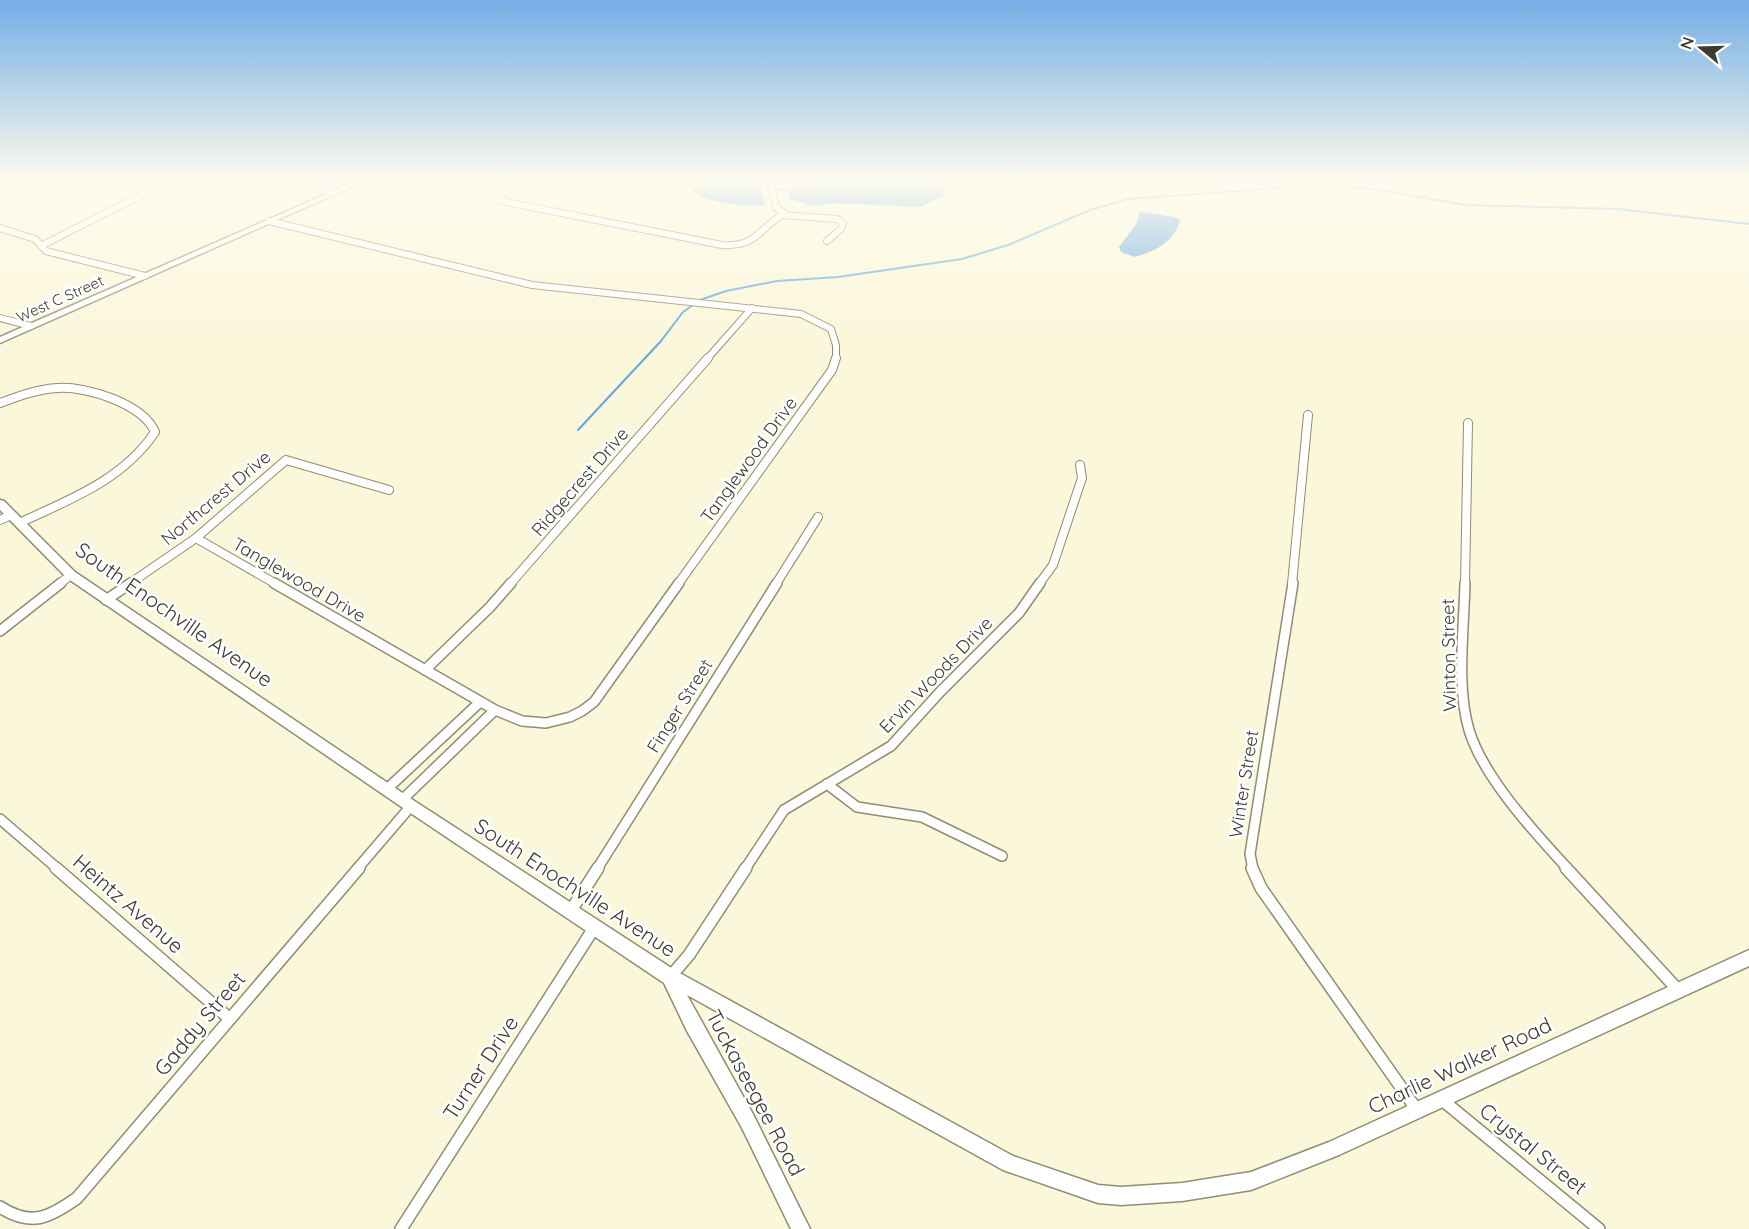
<svg xmlns="http://www.w3.org/2000/svg" width="1749" height="1229" font-family="Quicksand,sans-serif">
	<style>
		.water { fill: #65a6e1 }
		.lines { fill: none; stroke-linecap: round; stroke-linejoin: round }
		.stream { stroke: #65a6e1; stroke-width: 2 }
		.street-far3-casing { stroke: #908d72; stroke-width: 8 }
		.street-far2-casing { stroke: #908d72; stroke-width: 10 }
		.street-far1-casing { stroke: #908d72; stroke-width: 12 }
		.street-casing { stroke: #908d72; stroke-width: 14 }
		.secondary-casing { stroke: #908d72; stroke-width: 3 }
		.street-far3 { stroke: #fff; stroke-width: 6 }
		.street-far2 { stroke: #fff; stroke-width: 8 }
		.street-far1 { stroke: #fff; stroke-width: 9 }
		.street { stroke: #fff; stroke-width: 11 }
		.secondary { fill: #fff; fill-rule: evenodd }
		.labels { text-anchor: middle; stroke-width: 5; stroke-linejoin: round; paint-order: stroke }
		.far-street-label { font-size: 15px; fill: #3c3b2f; stroke: #fff }
		.street-label { font-size: 18px; fill: #3c3b2f; stroke: #fff }
		.near-street-label { font-size: 21px; fill: #3c3b2f; stroke: #fff }
	</style>
	<rect width="100%" height="100%" fill="#fbf7da"/>
	<g class="water">
		<path d="M717,181h43l5,24c-17,2 -64,-1 -74,-17z"/>
		<path d="M883,181c19,0 52,-4 63,13l-25,13 -84,-4 -22,3 -26,-7 -1,-3 6,-9z"/>
		<path d="M1140,212l35,5 5,3c-6,22 -24,31 -45,37l-14,-5 -2,-5 17,-23z"/>
	</g>
	<g class="lines">
		<g class="stream">
			<path d="M1219,181l24,7"/>
			<path d="M761,189l32,1"/>
			<path d="M578,430l83,-89 22,-29 17,-12 26,-9 51,-10 61,-4 124,-18 46,-14 82,-35 38,-11 191,-14 63,5 82,15 153,4 132,15"/>
		</g>
		<g class="street-far3-casing">
			<g id="street-far3">
				<path d="M283,181l52,11"/>
				<path d="M519,181l-23,19 226,45c35,2 35,-15 60,-30l55,4 6,4 -2,6 -14,12"/>
				<path d="M770,181l6,26 9,7"/>
				<path d="M269,221l263,64 269,29 30,15 5,16v14"/>
				<path d="M0,228l35,11 11,12 99,25"/>
				<path d="M41,246l127,-65"/>
				<path d="M0,318l31,8"/>
				<path d="M707,359l45,-51"/>
			</g>
		</g>
		<g class="street-far2-casing">
			<g id="street-far2">
				<path d="M0,403c19,-7 38,-14 58,-15 29,-2 85,16 97,44 -32,48 -86,68 -136,91"/>
				<path d="M0,520l11,-5"/>
				<path d="M196,538l80,46"/>
				<path d="M59,584l12,-9"/>
				<path d="M129,584l67,-46 90,-78 103,30"/>
				<path d="M510,584l198,-226"/>
				<path d="M678,584l154,-214 4,-12"/>
				<path d="M776,584l42,-67"/>
				<path d="M1039,584l14,-19 29,-87 -2,-13"/>
				<path d="M1292,584l16,-169"/>
				<path d="M1465,584l3,-161"/>
			</g>
		</g>
		<g class="street-far1-casing">
			<g id="street-far1">
				<path d="M274,583l221,127 27,11 24,2 24,-6 12,-6 12,-9 85,-119"/>
				<path d="M1465,583c-1,46 -9,103 4,147 14,47 66,103 99,139"/>
				<path d="M106,600l25,-17"/>
				<path d="M0,631l61,-48"/>
				<path d="M425,670l65,-63 21,-24"/>
				<path d="M827,784l30,23 65,10 80,39"/>
				<path d="M387,789l93,-87"/>
				<path d="M402,800l93,-90"/>
				<path d="M0,819l58,50"/>
				<path d="M357,869l54,-63"/>
				<path d="M597,869l180,-286"/>
				<path d="M745,869l39,-59 107,-64 49,-54 79,-79 21,-30"/>
				<path d="M1253,869l-3,-15 43,-271"/>
			</g>
		</g>
		<g class="street-casing">
			<g id="street">
				<path d="M56,868l174,151"/>
				<path d="M1252,868l9,20 156,222"/>
				<path d="M1566,868l112,122"/>
				<path d="M570,912l28,-44"/>
				<path d="M670,977l19,-22 57,-87"/>
				<path d="M1441,1099l158,130"/>
				<path d="M0,1207c31,20 49,11 77,-9l282,-330"/>
				<path d="M401,1229l193,-301"/>
			</g>
		</g>
		<g class="secondary-casing">
			<g id="secondary">
				<path d="M356,181h9l-365,162v-6z"/>
				<path d="M0,500l4,1 71,71 341,230 260,169 337,185 85,29 23,2 61,-4 69,-11 78,-30 420,-192v16l-410,189 -88,35 -69,11 -61,4 -23,-2 -95,-33 -316,-175 67,121 56,113h-19l-49,-101 -55,-97 -23,-48 -258,-173 -339,-232 -67,-68z"/>
			</g>
		</g>
		<use href="#street-far3" class="street-far3"/>
		<use href="#street-far2" class="street-far2"/>
		<use href="#street-far1" class="street-far1"/>
		<use href="#street" class="street"/>
		<use href="#secondary" class="secondary"/>
	</g>
	<linearGradient id="sky" x2="0" y2="1"><stop stop-color="#73aee5"/><stop offset="0.51" stop-color="#fdfbee"/><stop offset="1" stop-color="#fdfbee" stop-opacity="0"/></linearGradient>
	<rect width="1749" height="353" fill="url(#sky)"/>
	<g class="labels">
		<g class="far-street-label">
			<text transform="translate(60 299) rotate(-24)" y="5">West C Street</text>
		</g>
		<g class="street-label">
			<text transform="translate(749 460) rotate(-54)" y="6">Tanglewood Drive</text>
			<text transform="translate(580 482) rotate(-49)" y="6">Ridgecrest Drive</text>
			<text transform="translate(216 498) rotate(-40)" y="6">Northcrest Drive</text>
			<text transform="translate(299 580) rotate(30)" y="6">Tanglewood Drive</text>
			<text transform="translate(1449 655) rotate(-91)" y="6">Winton Street</text>
			<text transform="translate(936 675) rotate(-46)" y="6">Ervin Woods Drive</text>
			<text transform="translate(680 706) rotate(-58)" y="6">Finger Street</text>
			<text transform="translate(1244 784) rotate(-81)" y="6">Winter Street</text>
		</g>
		<g class="near-street-label">
			<text transform="translate(174 615) rotate(35)" y="7">South Enochville Avenue</text>
			<text transform="translate(575 888) rotate(33)" y="7">South Enochville Avenue</text>
			<text transform="translate(128 904) rotate(41)" y="7">Heintz Avenue</text>
			<text transform="translate(200 1024) rotate(-50)" y="7">Gaddy Street</text>
			<text transform="translate(1460 1066) rotate(-25)" y="7">Charlie Walker Road</text>
			<text transform="translate(481 1068) rotate(-57)" y="7">Turner Drive</text>
			<text transform="translate(755 1093) rotate(62)" y="7">Tuckaseegee Road</text>
			<text transform="translate(1533 1149) rotate(39)" y="7">Crystal Street</text>
		</g>
	</g>
	<g transform="translate(1701 48) rotate(289)" stroke="#ffffff" stroke-width="4.5" paint-order="stroke">
	<path d="M0-4.5L10 22L0 15L-10 22Z" fill="#3c3b2f"/>
	<text y="-9" font-size="16" font-weight="bold" text-anchor="middle" fill="#3c3b2f">N</text>
	</g>
</svg>
